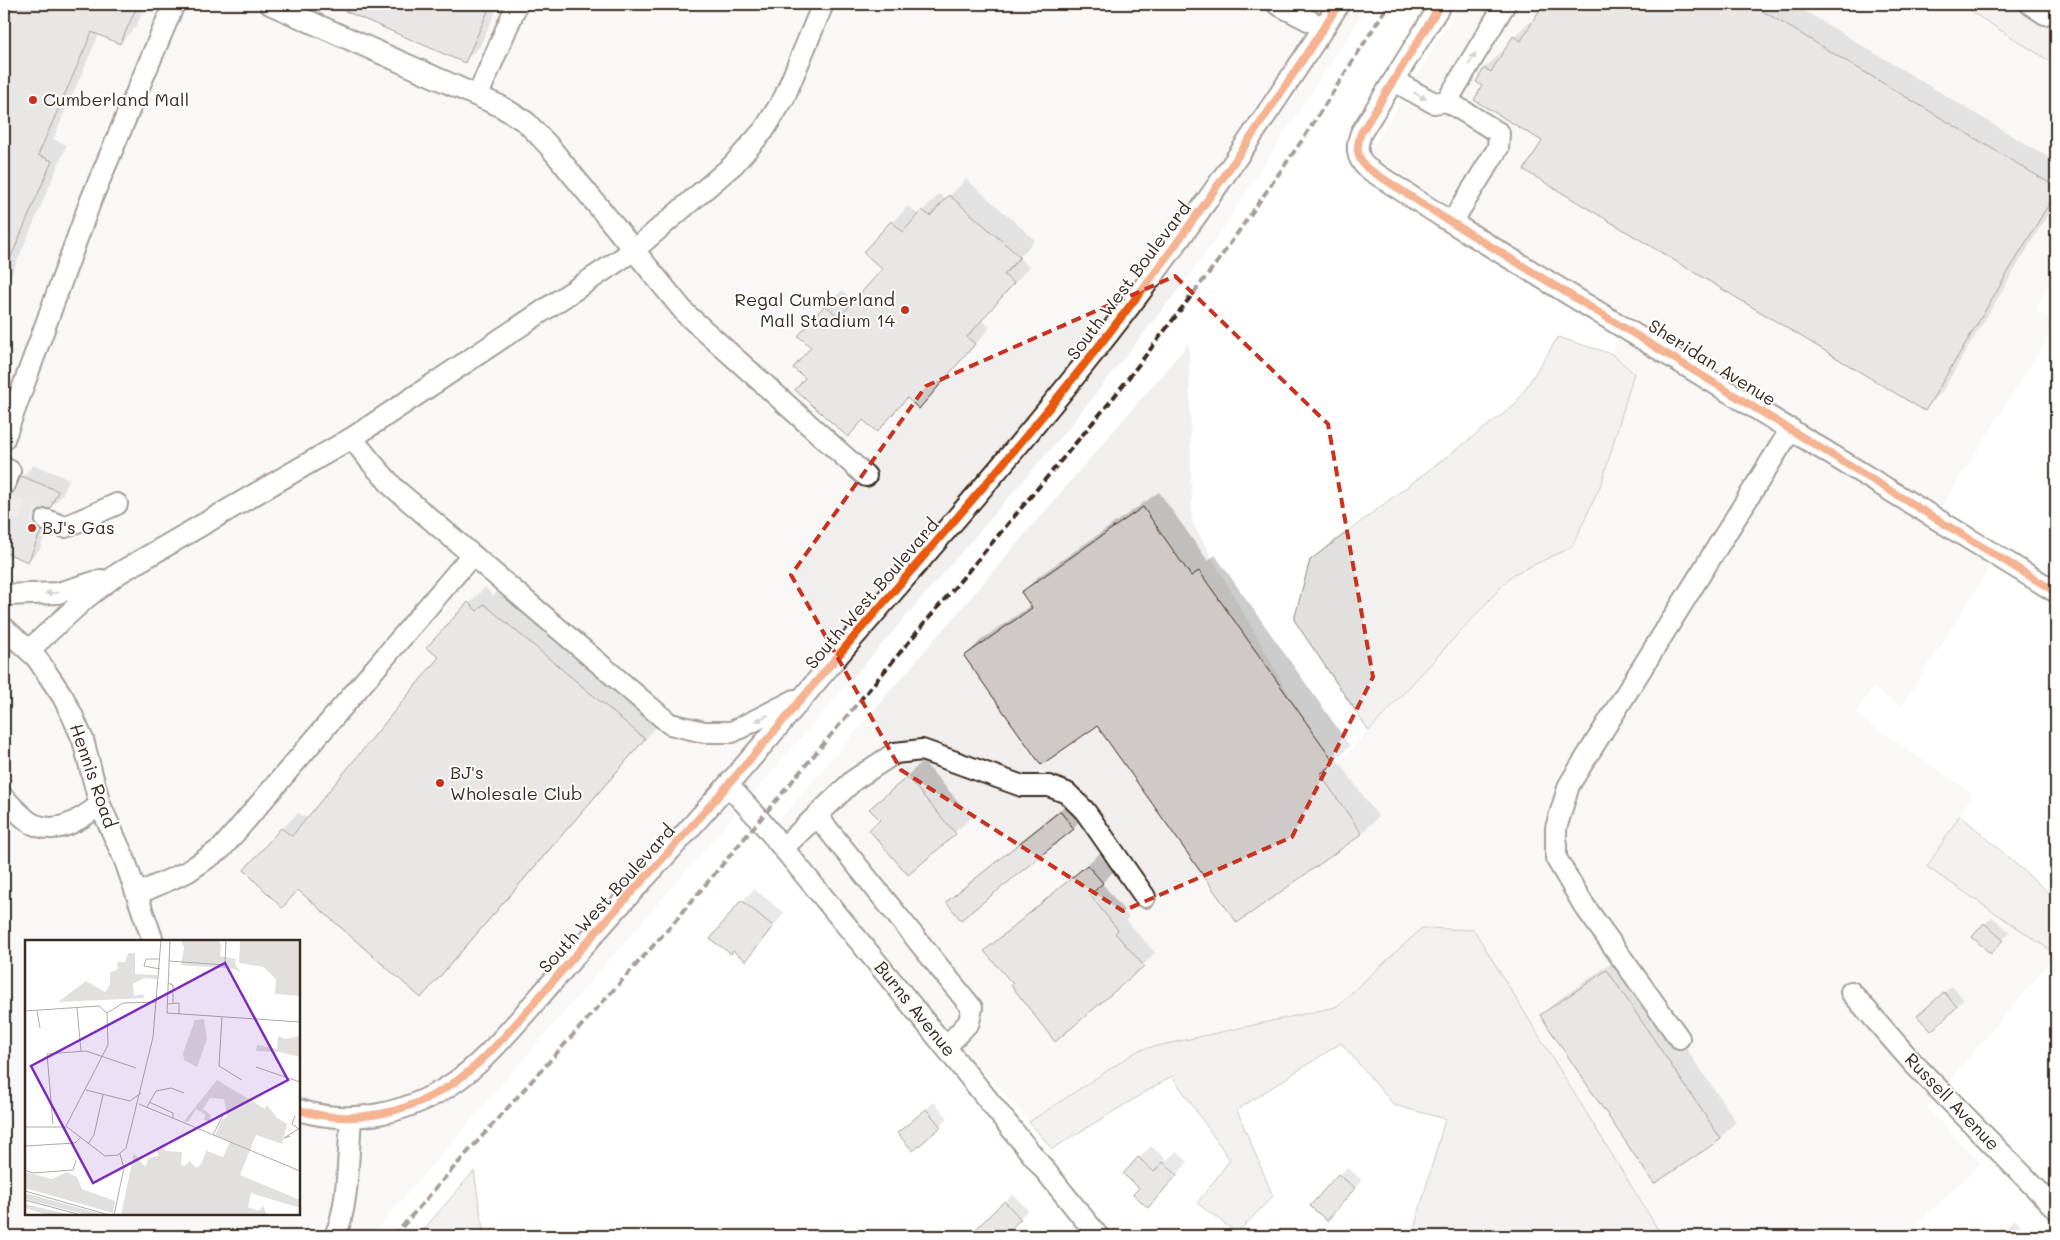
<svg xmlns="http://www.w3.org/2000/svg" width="2060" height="1240" font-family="Mali,sans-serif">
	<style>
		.built { fill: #f1efee; fill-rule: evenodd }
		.green { fill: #e2e0de; stroke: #8e857e }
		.shadow { fill: #0003 }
		.building { fill: #cfcac7; stroke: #3b2a1e }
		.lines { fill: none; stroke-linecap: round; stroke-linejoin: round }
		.minor-tunnel { stroke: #d8d4d2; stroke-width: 20; stroke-dasharray: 20 10; stroke-linecap: butt }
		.minor-casing { stroke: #3b2a1e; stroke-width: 24 }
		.minor { stroke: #fff; stroke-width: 20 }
		.rail { stroke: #3b2a1e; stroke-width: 4; stroke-dasharray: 8 4; stroke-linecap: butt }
		.cycleway-casing { stroke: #fff; stroke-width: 11 }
		.cycleway { stroke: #e8590c; stroke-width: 8 }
		.oneway { fill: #a79f9a }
		.marked { fill: none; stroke: #c8321e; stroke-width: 4; stroke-dasharray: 10 6; stroke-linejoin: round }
		.poi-dot { fill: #c8321e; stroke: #fff; stroke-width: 2 }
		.labels { text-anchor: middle; stroke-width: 4; stroke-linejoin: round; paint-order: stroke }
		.poi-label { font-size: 18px; fill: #3b2a1e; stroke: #fff; text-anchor: start }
		.street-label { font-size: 18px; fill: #3b2a1e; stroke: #fff }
		.inset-road { fill: none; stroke: #b1aaa5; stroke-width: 1 }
		.view { fill: #7b2cbf; fill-opacity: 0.15; stroke: #7b2cbf; stroke-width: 2.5 }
		.inset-edge { fill: none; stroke: #3b2a1e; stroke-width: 2.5 }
	</style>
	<rect width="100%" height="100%" fill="#fff"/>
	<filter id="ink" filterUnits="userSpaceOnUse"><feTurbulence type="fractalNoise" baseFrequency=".02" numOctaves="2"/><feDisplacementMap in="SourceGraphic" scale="10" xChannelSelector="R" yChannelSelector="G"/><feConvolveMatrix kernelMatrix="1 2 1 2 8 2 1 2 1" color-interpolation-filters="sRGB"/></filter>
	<g filter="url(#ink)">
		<g class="built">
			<path d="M4,4h1345l16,7 -161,246 -137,173 -696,806h-367zM26,941h273v273h-273z"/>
			<path d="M1460,4h499l97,61v209l-21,36 21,15 -120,191 61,41 -95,149 -30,-18 -16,26 117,80 -46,73 129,87 -129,154 54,55 -76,73h-243l-188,-306 -52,-2 -86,79 -197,43 -110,72 -259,-291 419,-488 3,179 140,248 180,-195 60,-28 62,-174 -22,-19 13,-30 -263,-159z"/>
		</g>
		<g class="green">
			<path d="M1959,4h97v61z"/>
			<path d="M1558,337l54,17 22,19 -32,109 -30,65 -60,28 -143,156 -75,-111 16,-60 205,-155z"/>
			<path d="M1960,815l96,84v55l-129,-87z"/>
			<path d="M1422,928l52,2 188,306h-250l33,-117 -51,-14 -53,-62 -104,67 36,86 -36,37 -40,-30 33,-43 -58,-84 -120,73 -23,-27 110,-72 197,-43z"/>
			<path d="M474,1171l10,65h-66z"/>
		</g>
		<g class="shadow">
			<path d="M4,4h142l-10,23 -16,16 -21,-9 -46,105 14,6 -63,147z"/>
			<path d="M332,4h167l-19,42 -16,16z"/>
			<path d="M1544,4h249l263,158v39l-115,192 -16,16 -382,-269 -66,-58 8,-14 16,-16 3,2 10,-17 16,-16 3,2z"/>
			<path d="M966,179l69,61 -16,18 10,9 -47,53 8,8 -71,79 -11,-10 -31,33 -13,-11 -16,16 -41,-57 6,-31 13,-41 16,-16 13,12 29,-33 -19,-17 43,-46 11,9 20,-21 7,6z"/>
			<path d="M34,465l35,14 -7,16 -12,13 -4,-1v3l6,8 -12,31 -12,12 -24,-11v-44l4,-9 9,-9 5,-11z"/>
			<path d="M1159,492l49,69 7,-6 135,191 -13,13 41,58 -16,16 -125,88 -139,-197 -133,-68 16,-16 51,-35 -9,-13 16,-16z"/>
			<path d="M485,587l8,9 8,-7 159,133 -223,259 -16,16 -122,-108 -17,17v-77l16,-16 9,6 134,-162 -13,-9z"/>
			<path d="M923,761l49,56 -64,57 -28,-54 -9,-11z"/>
			<path d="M1072,800l13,16 -12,12 -112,90 -13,-16 12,-12z"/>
			<path d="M4,834l4,2 -4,10z"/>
			<path d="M1099,854l15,17 -12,12 27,34 -3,3 29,33 -12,12 -129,19 -28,-33z"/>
			<path d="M754,889l30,24 -26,34 -12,12 -4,-58z"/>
			<path d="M1992,917l18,15 -12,13 -13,-21z"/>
			<path d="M1623,955l113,167 -16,16 -178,-122 16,-16z"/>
			<path d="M1952,986l12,13 -8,8 -29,2z"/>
			<path d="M934,1102l14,16 -35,32 -6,-24z"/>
			<path d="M1151,1146l16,14 9,-9 12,11 -28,32 -19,-6 -2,-30z"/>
			<path d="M1347,1167l15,13 -27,31 -23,-5z"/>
			<path d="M1013,1194l15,16 -26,26h-19l-6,-6z"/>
			<path d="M2014,1219l12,11 2,-3 11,9h-40z"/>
		</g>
		<g class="building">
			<path d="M4,4h134l-18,40 -28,-12 -54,123 14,6 -48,112z"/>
			<path d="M329,4h162l-26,59z"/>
			<path d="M1543,4h208l305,183v5l-131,219 -401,-241 18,-29 -68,-41 8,-14 -6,-4 8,-14 7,4 22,-36 8,5z"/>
			<path d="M949,195l71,62 -16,18 10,8 -47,54 8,7 -56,65 -12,-11 -30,34 -14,-12 -15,17 -53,-47 10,-12 -12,-10 18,-21 -13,-11 27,-31 14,13 43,-49 -19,-17 28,-31 12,11 19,-22 8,6z"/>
			<path d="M21,476l37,15 -8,18 -6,-1 -9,7 -1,7 7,9 -13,31 -24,-10v-49l3,-7 8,-6z"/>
			<path d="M1143,507l48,69 8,-5 136,192 -15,11 42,60 -125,89 -140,-197 -56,39 -77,-109 68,-48 -11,-16z"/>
			<path d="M468,602l9,9 7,-7 161,135 -224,259 -123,-108 -16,18 -38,-38 37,-42 11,8 147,-179 -13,-9z"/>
			<path d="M907,777l49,57 -48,41 -39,-45 11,-10 -11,-11z"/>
			<path d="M1060,811l14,18 -113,91 -15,-18z"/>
			<path d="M1087,865l16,18 -13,12 28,35 -3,3 29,33 -89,76 -44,-57 2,-1 -29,-33z"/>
			<path d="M741,900l32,26 -27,35 -13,-10 -2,3 -21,-15z"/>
			<path d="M1984,923l19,17 -12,14 -19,-17z"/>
			<path d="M1607,970l114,169 -67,45 -114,-169z"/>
			<path d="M1944,992l13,15 -26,24 -14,-15z"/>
			<path d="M926,1109l15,18 -28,24 -16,-18z"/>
			<path d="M1138,1157l16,15 9,-10 14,13 -29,33 -15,-14 6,-6 -16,-14z"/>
			<path d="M1338,1174l17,14 -28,33 -17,-15z"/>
			<path d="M1004,1201l17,18 -18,17h-34z"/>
		</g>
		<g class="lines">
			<path class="minor-tunnel" d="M4,504l42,16"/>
			<g class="minor-casing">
				<g id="minor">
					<path d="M270,4l230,102 26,16 23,24 137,168 180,162"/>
					<path d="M1277,4l47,24"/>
					<path d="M1441,4l-80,129c-5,14 -5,24 6,35l74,48 615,376"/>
					<path d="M2030,4l15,10 6,-10"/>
					<path d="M1394,81l40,22 13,-2 52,32 -1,15 -46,74"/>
					<path d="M478,95l39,-91"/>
					<path d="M1447,101l58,-97"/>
					<path d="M352,438l19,24 23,26 276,236 34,8h28l63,-32"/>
					<path d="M4,439l87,-239 83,-196"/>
					<path d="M4,468l6,3 -6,14"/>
					<path d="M46,520l19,7 52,-23"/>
					<path d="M4,595l54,-2 43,-13"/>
					<path d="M4,628l32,29 27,40 10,20 10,23 17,65 24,53 29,83"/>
					<path d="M29,650l57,-52 33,-25 233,-135 281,-187 100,-86 31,-35 20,-32 39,-94"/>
					<path d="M728,785l32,35 145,177 193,239"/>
					<path d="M4,798c7,7 20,22 29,26 25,12 48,-5 67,-19"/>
					<path d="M817,816l155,192 -3,14 -23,25"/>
					<path d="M783,848l71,-68 41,-27 27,-3 100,36h27l18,7 18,18 60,86"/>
					<path d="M137,894l50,-22 35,-24 250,-293"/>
					<path d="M1851,992l62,71 143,146"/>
					<path d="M1679,1038l-96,-134 -27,-46v-30l13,-43 222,-356"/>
					<path d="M299,1110c50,16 106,4 150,-24 31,-20 54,-48 79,-76 37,-43 75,-87 114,-129 73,-79 142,-161 211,-243 98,-113 196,-225 286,-344 71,-94 136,-191 200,-290"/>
					<path d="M335,1236c14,-30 13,-83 16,-118"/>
				</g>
			</g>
			<use href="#minor" class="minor"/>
			<path class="rail" d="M394,1236l55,-63 221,-246 440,-525 108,-141 87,-125 84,-132"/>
			<g class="cycleway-casing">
				<g id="cycleway">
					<path d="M1441,4l-80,129c-5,14 -5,24 6,35l74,48 615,376"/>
					<path d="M299,1110c50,16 106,4 150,-24 31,-20 54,-48 79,-76 37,-43 75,-87 114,-129 73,-79 142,-161 211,-243 98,-113 196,-225 286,-344 71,-94 136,-191 200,-290"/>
				</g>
			</g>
			<use href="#cycleway" class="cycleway"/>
		</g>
		<defs><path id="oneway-solid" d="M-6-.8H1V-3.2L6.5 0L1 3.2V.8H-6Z" transform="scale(1.25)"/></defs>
		<g class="oneway">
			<use href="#oneway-solid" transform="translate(1472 59) rotate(-59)"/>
			<use href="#oneway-solid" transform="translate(1420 96) rotate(29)"/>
			<use href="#oneway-solid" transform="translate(52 593) rotate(176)"/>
			<use href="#oneway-solid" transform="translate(762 718) rotate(154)"/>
		</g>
	</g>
	<path d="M0 0H2060V1240H0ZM1175,276l153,148 45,253 -81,160 -169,74 -222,-141 -110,-195 135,-189z" fill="#fff" fill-opacity=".55" fill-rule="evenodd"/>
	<path class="marked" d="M1175,276l153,148 45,253 -81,160 -169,74 -222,-141 -110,-195 135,-189z"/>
	<g class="poi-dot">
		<circle cx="33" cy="100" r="5"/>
		<circle cx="905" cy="310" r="5"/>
		<circle cx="32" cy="528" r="5"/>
		<circle cx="440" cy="783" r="5"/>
	</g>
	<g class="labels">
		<g class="poi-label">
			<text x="43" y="106">Cumberland Mall</text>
			<text x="895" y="306" text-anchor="end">Regal Cumberland<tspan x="895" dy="21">Mall Stadium 14</tspan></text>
			<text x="42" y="534">BJ's Gas</text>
			<text x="450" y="779">BJ's<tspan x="450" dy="21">Wholesale Club</tspan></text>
		</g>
		<g class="street-label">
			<text transform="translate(1129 281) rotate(-53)" y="6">South West Boulevard</text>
			<text transform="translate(1712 363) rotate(32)" y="6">Sheridan Avenue</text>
			<text transform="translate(872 594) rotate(-49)" y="6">South West Boulevard</text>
			<text transform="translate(93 776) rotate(71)" y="6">Hennis Road</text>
			<text transform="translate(607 899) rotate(-48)" y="6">South West Boulevard</text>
			<text transform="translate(915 1009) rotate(51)" y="6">Burns Avenue</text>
			<text transform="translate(1952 1102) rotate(46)" y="6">Russell Avenue</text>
		</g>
	</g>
	<g transform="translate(25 940)">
		<rect width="275" height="275" fill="#fff"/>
		<path d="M156,0h36l4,4 -1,12 16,3 -1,5 6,9 -6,-4 -54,-4 3,-17zM215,0h60v56l-25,-2 1,-15 -12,-12 -25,-4zM103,13h7v21l22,1v4l-13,-1 -11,6 1,12 8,-2 3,4 -87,4 28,-21 19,11 5,-7v-12l8,-4 -1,-7h8zM179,79l3,20 -10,28 -13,-7 -1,-7 12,-33zM253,96l7,3 15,-3v21l-21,-5 -23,-1 1,-6 20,4zM192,140l48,29 2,-4 9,12 11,7 -5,20 -26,-9 -16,40 60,25v8l-49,-15 -3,14 11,4 4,-5 4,9h-146l13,-62 11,14 4,-9 9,-2 -1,-6 4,-4 6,5 15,1 -1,13 3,1 6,-5 6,7 5,-4 7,-17 -1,4 16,6 7,-15 -15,-6 6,-15 6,-5 -3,-17 -14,-1 -7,11 8,6 -1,6 -6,-1 1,-6 -9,-5 -8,13 -4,-1zM0,232l27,7 15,-7 10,5 5,12 33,12 -2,12 -88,-25zM0,253l80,22h-18l-62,-16zM0,264l46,11h-23l-23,-7z" fill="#e2e0de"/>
		<path class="inset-road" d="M145,0l-3,73 133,9M144,21l56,4 1,-25M135,29l-16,-3 2,-7h14M143,43l5,2v18M142,64l12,-1v11M52,68l4,43M0,71l74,-5 8,7 1,32 -42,81M12,71l3,17M82,73l16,-10 34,-1M197,77l-3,49 23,14M231,127l44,15M61,150l44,11 11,-8M124,162l24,11v5M114,164l161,67M122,167l9,-16 15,-3 13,5M270,176l-3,8 8,6M28,184l-6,-70 39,-3 50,17M0,187h42l38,29 13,-1 8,-7 27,-111 8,-97M188,195l10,-20M265,196l-6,2 14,-9M63,204l6,-9 9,-40M0,206l50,-3 6,-6M0,230l7,3 41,-3 3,-10M0,251l84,24M0,260l56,15M89,275l10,-47 -4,-14"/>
		<path class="view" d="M200,23l63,117 -195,103 -62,-117z"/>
		<rect width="275" height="275" class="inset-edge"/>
	</g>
	<rect width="2060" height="1240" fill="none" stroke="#fff" stroke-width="20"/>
	<rect x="10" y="10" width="2040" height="1220" fill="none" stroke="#3b2a1e" stroke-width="2" filter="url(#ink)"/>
</svg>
